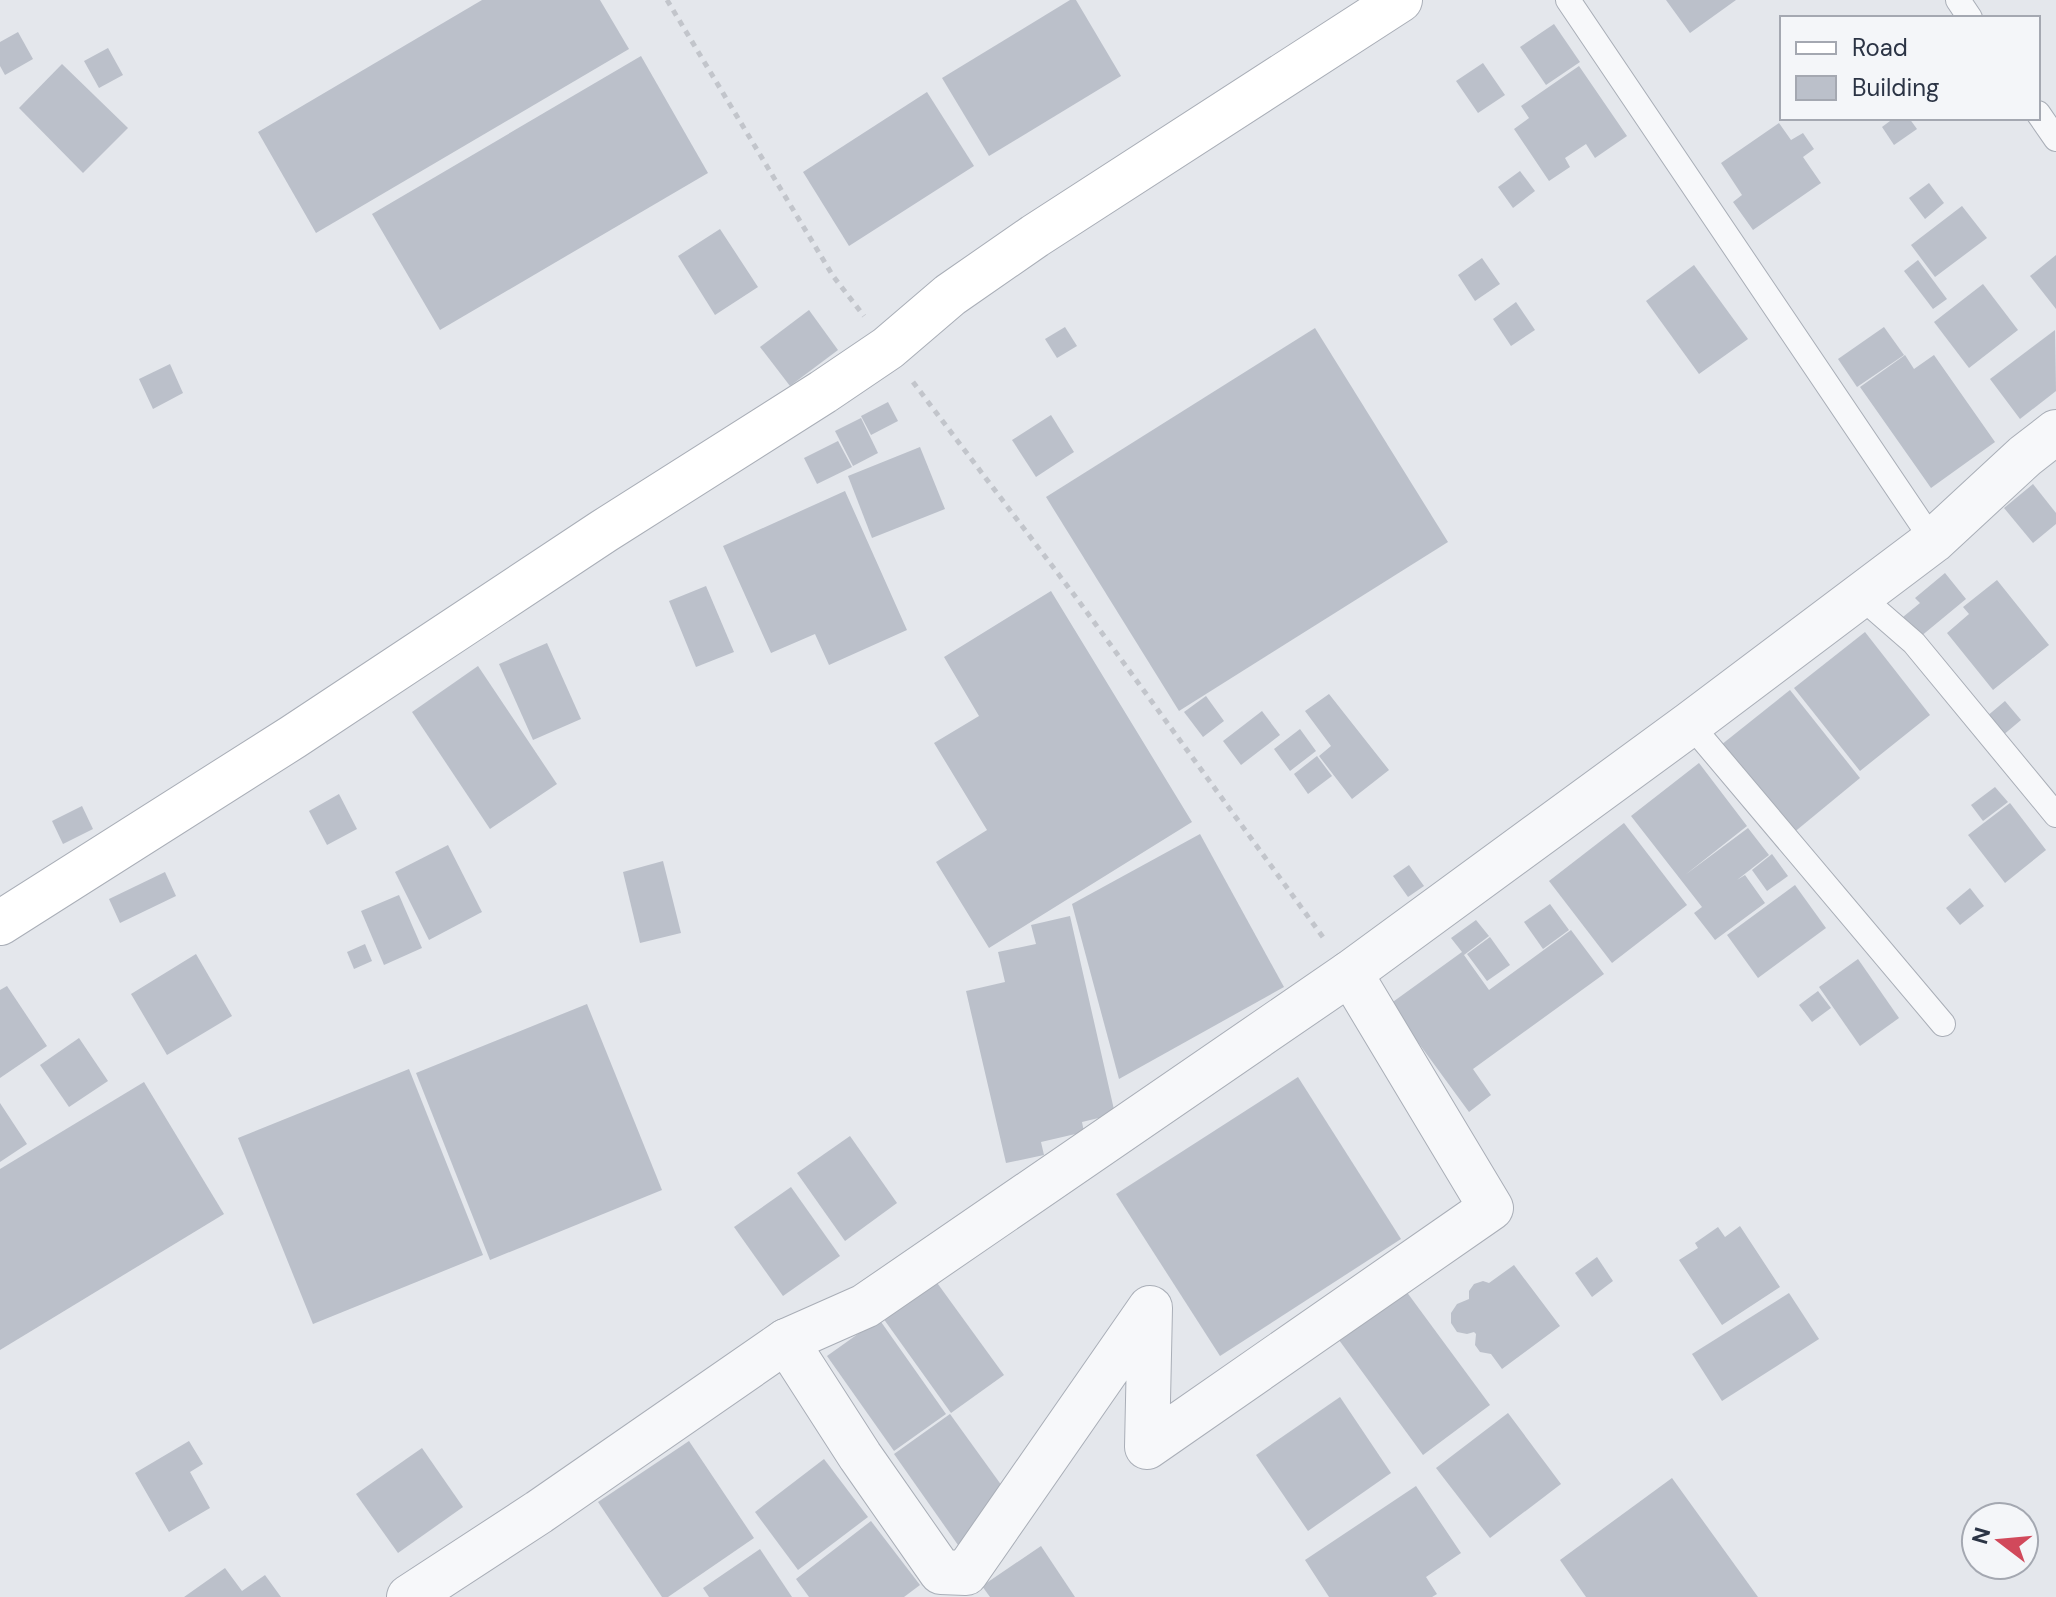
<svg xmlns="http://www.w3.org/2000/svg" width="2056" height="1597" font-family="'DM Sans',sans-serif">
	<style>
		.building { fill: #bbc0ca }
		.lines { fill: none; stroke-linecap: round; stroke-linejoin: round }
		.service-casing { stroke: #a9aeb7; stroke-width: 26 }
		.minor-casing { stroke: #a9aeb7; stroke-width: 46 }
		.secondary-casing { stroke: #a9aeb7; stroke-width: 46 }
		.path { stroke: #c2c5cb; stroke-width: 5; stroke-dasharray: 6 6; stroke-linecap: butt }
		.service { stroke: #f7f8fa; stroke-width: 24 }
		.minor { stroke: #f7f8fa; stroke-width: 44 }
		.secondary { stroke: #fff; stroke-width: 44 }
	</style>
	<rect width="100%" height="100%" fill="#e4e7ec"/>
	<g class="building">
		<path d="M482,0h118l29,49 -313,184 -58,-101z"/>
		<path d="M1070,0h6l45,76 -132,80 -47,-78z"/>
		<path d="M1666,0h70l-46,33z"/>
		<path d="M1554,24l26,38 -34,23 -26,-38z"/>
		<path d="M18,32l15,27 -28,16 -5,-9v-24z"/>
		<path d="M108,48l15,27 -24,13 -15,-27z"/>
		<path d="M641,56l67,117 -268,157 -68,-116z"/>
		<path d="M1483,63l22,32 -27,18 -22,-32z"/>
		<path d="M62,64l66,64 -45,45 -64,-65z"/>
		<path d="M1579,66l48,70 -32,22 -9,-14 -21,14 5,9 -21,14 -35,-52 15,-11 -8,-12z"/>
		<path d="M927,92l47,74 -125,80 -46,-74z"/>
		<path d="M1894,118h15l8,11 -23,16 -12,-18z"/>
		<path d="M1779,123l12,17 12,-7 11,16 -11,8 18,26 -68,47 -20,-28 9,-7 -21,-32z"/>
		<path d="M1520,171l15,20 -22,17 -15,-21z"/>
		<path d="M1929,183l15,20 -19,16 -16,-21z"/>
		<path d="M1962,206l25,32 -52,39 -24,-32z"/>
		<path d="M720,229l38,58 -43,28 -37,-59z"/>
		<path d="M2056,255v54l-26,-33z"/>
		<path d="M1482,258l18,26 -25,17 -17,-26z"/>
		<path d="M1918,260l29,39 -14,10 -29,-38z"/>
		<path d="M1694,265l54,74 -49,35 -53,-73z"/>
		<path d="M1983,284l35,46 -49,38 -35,-46z"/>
		<path d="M1516,302l19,28 -24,16 -18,-27z"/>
		<path d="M809,310l29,40 -48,36 -30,-39z"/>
		<path d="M1065,327l12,19 -20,12 -12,-19z"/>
		<path d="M1884,327l20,28 -47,32 -19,-28z"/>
		<path d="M1315,328l133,214 -269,169 -133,-214z"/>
		<path d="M2055,330l1,61 -36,28 -30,-40z"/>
		<path d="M1905,355l9,14 20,-14 61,87 -64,46 -71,-101z"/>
		<path d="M170,364l13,29 -30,16 -14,-30z"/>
		<path d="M888,402l10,19 -27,14 -10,-19z"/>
		<path d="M1051,415l23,37 -38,25 -24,-37z"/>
		<path d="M861,418l17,35 -25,13 -18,-35z"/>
		<path d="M838,441l14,26 -35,17 -13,-26z"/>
		<path d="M920,447l25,62 -73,29 -24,-62z"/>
		<path d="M2033,484l23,29v11l-23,19 -29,-35z"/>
		<path d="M845,491l62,139 -78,35 -14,-31 -44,19 -48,-107z"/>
		<path d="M1945,573l21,26 -46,38 -17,-20 17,-14 -5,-5z"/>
		<path d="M1997,580l52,65 -56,45 -46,-57 22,-19 -6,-7z"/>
		<path d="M706,586l28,66 -38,15 -27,-66z"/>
		<path d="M1051,591l141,231 -203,126 -53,-86 51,-32 -53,-87 45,-27 -35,-59z"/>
		<path d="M1865,632l65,83 -70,56 -66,-83z"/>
		<path d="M547,643l34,76 -48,21 -34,-76z"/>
		<path d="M478,666l79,118 -67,45 -78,-117z"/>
		<path d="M1790,690l70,88 -68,56 -71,-89z"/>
		<path d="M1329,694l60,76 -37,29 -33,-43 12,-10 -26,-35z"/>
		<path d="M1206,696l18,25 -21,16 -19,-25z"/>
		<path d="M2005,701l16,19 -19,16 -16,-19z"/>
		<path d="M1262,711l18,24 -39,30 -18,-24z"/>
		<path d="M1300,729l16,22 -26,20 -16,-22z"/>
		<path d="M1317,756l15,20 -24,18 -14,-20z"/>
		<path d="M1699,763l48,63 -62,49 63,-47 21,27 -32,25 8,-5 20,28 -50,37 -21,-27 8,-6 -71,-91z"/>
		<path d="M1995,787l13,15 -25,19 -12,-16z"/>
		<path d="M339,794l18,35 -30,16 -18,-34z"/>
		<path d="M2010,803l36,47 -41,33 -37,-48z"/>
		<path d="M82,806l11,23 -30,15 -11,-23z"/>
		<path d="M1624,823l63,82 -75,58 -63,-82z"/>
		<path d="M1200,834l84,153 -165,92 -47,-175z"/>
		<path d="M448,845l34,67 -53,28 -34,-68z"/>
		<path d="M1772,854l16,22 -21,15 -15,-21z"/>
		<path d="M663,861l18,72 -41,10 -17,-71z"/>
		<path d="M1409,865l15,21 -16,11 -15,-21z"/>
		<path d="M165,872l11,24 -56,27 -11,-24z"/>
		<path d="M1795,885l31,43 -68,50 -31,-43z"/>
		<path d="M1970,888l14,18 -24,19 -14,-17z"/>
		<path d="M399,895l23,53 -38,17 -23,-54z"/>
		<path d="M1550,904l19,26 -26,19 -19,-27z"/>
		<path d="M1070,916l45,198 -33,8 2,10 -43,10 3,13 -38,8 -40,-172 39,-9 -7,-30 38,-8 -5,-19z"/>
		<path d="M1476,920l13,16 -25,19 25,35 82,-60 33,44 -131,95 18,26 -22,17 -79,-108 72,-52 -11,-14z"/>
		<path d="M1490,937l20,28 -23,16 -20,-27z"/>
		<path d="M365,944l7,17 -18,8 -7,-17z"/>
		<path d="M196,954l36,62 -65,39 -36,-61z"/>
		<path d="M1858,959l41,59 -39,28 -41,-59z"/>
		<path d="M7,986l40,60 -47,32v-88z"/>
		<path d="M1818,991l13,17 -19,14 -13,-17z"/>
		<path d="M587,1004l75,186 -172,70 -74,-187z"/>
		<path d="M79,1038l29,43 -39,26 -29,-42z"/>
		<path d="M409,1069l74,186 -170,69 -75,-186z"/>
		<path d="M1298,1077l103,162 -181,117 -104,-162z"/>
		<path d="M144,1082l80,132 -224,136v-181z"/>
		<path d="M0,1103l27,41 -27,18z"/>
		<path d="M850,1136l47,67 -52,38 -48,-68z"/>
		<path d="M791,1187l49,69 -57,40 -49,-69z"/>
		<path d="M1740,1226l40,61 -58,38 -43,-65 19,-12 -3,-5 23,-16 7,10z"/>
		<path d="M1597,1257l16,24 -21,16 -17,-24z"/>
		<path d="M1514,1265l46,61 -58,43 -11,-15 -11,-2 -5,-7 1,-11 -2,-2 -7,2 -10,-2 -6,-9v-10l6,-9 12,-5v-8l5,-7 9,-3 6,2z"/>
		<path d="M935,1280l69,95 -53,38 -68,-95z"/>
		<path d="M1406,1291l84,114 -67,50 -84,-115z"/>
		<path d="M1789,1293l30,46 -97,62 -30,-47z"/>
		<path d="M879,1319l67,95 -52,37 -67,-95z"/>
		<path d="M1340,1397l51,76 -83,58 -52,-76z"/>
		<path d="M1508,1413l53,71 -71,54 -54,-70z"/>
		<path d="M950,1414l65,90 -57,41 -64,-91z"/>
		<path d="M189,1441l14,23 -13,8 20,36 -41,24 -34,-59z"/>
		<path d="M689,1441l65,97 -86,59h-6l-64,-95z"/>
		<path d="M422,1448l41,59 -65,46 -42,-59z"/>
		<path d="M824,1459l44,58 -70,53 -43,-58z"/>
		<path d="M1672,1478l86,119h-172l-26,-37z"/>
		<path d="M1416,1486l45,67 -35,24 11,17 -5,3h-103l-24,-37z"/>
		<path d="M871,1521l49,64 -16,12h-95l-13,-18z"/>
		<path d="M1041,1546l34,51h-85l-8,-11z"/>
		<path d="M760,1549l32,48h-83l-6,-9z"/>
		<path d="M225,1568l17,23 23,-16 16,22h-97z"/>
	</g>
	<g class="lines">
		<g class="service-casing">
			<g id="service">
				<path d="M1568,0l365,541"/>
				<path d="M1958,0l12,18"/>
				<path d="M2038,113l18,26"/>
				<path d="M1860,596l54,47 142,172"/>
				<path d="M1690,724l253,300"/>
			</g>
		</g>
		<g class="minor-casing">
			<g id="minor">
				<path d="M786,1341l74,115 81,116 25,1 184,-265 -3,139 344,-239 -141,-235"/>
				<path d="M409,1597l130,-85 247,-171 79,-35 485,-333 340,-249 243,-183 92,-85 31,-24"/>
			</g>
		</g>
		<g class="secondary-casing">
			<path id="secondary" d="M0,923l293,-186 311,-206 219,-139 65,-44 62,-53 85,-59 365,-236"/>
		</g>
		<g class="path">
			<path d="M667,0l166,276 31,40"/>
			<path d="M913,382l165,218 247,340"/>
		</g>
		<use href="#service" class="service"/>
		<use href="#minor" class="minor"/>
		<use href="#secondary" class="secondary"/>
	</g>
	<rect x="1780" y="16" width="260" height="104" fill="#f4f6f9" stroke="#a4a8b1" stroke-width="2"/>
	<rect x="1796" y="42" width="40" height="12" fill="#ffffff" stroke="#a4a8b1" stroke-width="2"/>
	<text x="1852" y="56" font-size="24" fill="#2b3445">Road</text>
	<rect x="1796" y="76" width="40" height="24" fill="#bbc0ca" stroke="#a4a8b1" stroke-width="2"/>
	<text x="1852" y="96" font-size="24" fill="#2b3445">Building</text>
	<g transform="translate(2000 1541) rotate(286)"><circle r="38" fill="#f4f6f9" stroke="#a4a8b1" stroke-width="2"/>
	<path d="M0-6L14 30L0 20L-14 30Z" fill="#d1495b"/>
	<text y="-12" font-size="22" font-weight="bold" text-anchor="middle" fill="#2b3445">N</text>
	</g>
</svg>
